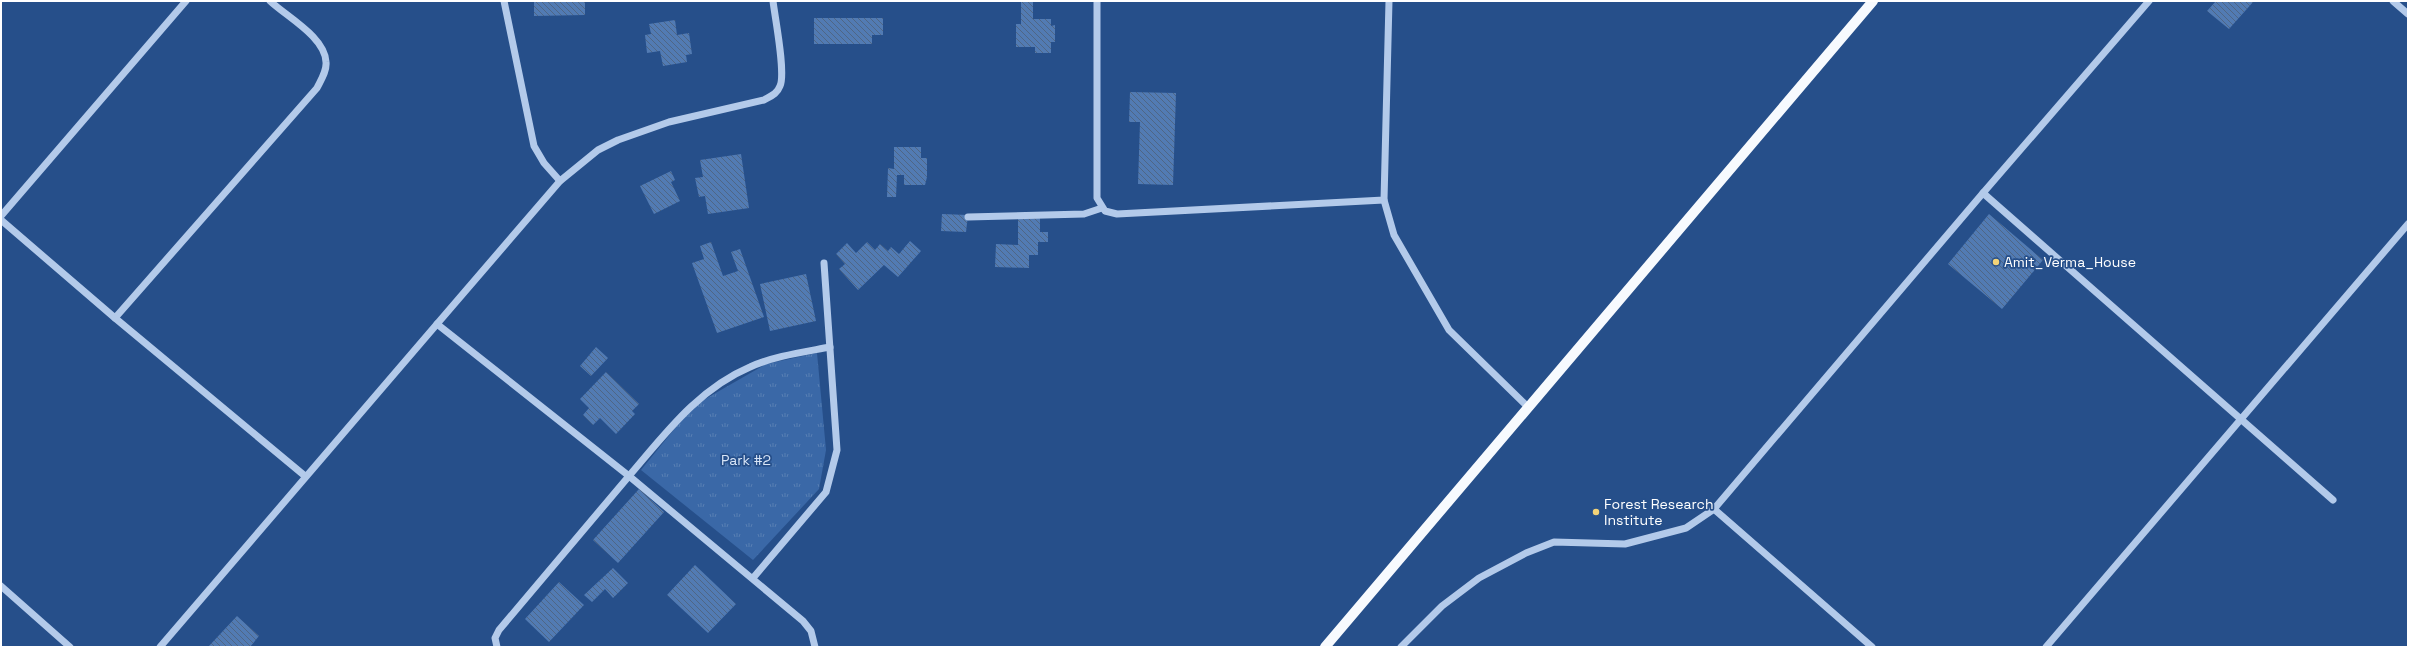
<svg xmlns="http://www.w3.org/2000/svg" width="2409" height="648" font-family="'Space Grotesk',sans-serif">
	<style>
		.park { fill: url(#park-tufts) }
		.building { fill: url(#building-back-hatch) }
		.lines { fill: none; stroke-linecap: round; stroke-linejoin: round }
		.minor { stroke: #b3caea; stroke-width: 7 }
		.major { stroke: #f7fafe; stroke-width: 10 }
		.poi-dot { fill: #f3d378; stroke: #264f8a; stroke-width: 1.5 }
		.labels { text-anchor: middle; stroke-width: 3.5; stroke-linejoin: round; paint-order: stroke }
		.poi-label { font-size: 14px; fill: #fff; stroke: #264f8a; text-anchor: start }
		.park-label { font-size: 14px; fill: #d8e5f7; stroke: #264f8a }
	</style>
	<defs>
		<pattern id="park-tufts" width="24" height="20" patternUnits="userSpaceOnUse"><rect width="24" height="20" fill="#3a68a7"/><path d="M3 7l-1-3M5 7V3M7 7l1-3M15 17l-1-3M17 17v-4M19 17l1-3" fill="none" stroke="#587fb4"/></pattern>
		<pattern id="building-back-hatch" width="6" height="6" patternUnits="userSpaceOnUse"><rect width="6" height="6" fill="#527bb3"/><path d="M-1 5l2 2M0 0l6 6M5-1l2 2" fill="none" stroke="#4f6685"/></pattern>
	</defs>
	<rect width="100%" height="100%" fill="#264f8a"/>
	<path class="park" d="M817,353l9,97 -7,39 -66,71 -112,-90 52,-64 73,-42z"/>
	<g class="building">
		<path d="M534,1h51v14l-51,1z"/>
		<path d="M1021,1h12v18h18v7l4,-1v17h-4v11h-16v-6h-19v-23h5z"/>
		<path d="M2216,1h38l-25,28 -22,-18z"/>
		<path d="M814,18h69v17h-11v9h-58z"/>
		<path d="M675,20l2,15 12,-2 3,21 -6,1 1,7 -24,4 -3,-15 -13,2 -2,-18 6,-1 -2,-10z"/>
		<path d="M1130,92l46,1 -3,92 -35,-1 2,-62h-11z"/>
		<path d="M894,147h27v11h6v19l-2,8h-21v-10h-7l-1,22h-9l1,-29 6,1z"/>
		<path d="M741,154l8,54 -41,6 -3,-18 -6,1 -4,-19 8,-1 -3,-17z"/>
		<path d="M671,171l4,9 -4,2 9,19 -26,13 -14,-28z"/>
		<path d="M942,214l26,1 -2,17 -25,-1z"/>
		<path d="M1989,214l54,46 -41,49 -54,-45z"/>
		<path d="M1018,217h22v15h8v10h-10v13h-9v13l-34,-1 1,-23 22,1z"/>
		<path d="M910,241l11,10 -23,26 -14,-12 -26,25 -19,-21 6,-5 -9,-10 11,-11 9,10 11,-11 8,8 5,-6 8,7 3,-4 8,7z"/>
		<path d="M711,242l12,34 15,-5 -7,-19 9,-3 24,68 -47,16 -25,-70 12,-4 -4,-13z"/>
		<path d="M806,274l10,47 -46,10 -10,-47z"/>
		<path d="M596,347l12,11 -17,18 -11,-10z"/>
		<path d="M606,372l33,32 -7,7 3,3 -19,20 -16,-16 -7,7 -10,-10 6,-7 -9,-9z"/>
		<path d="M639,489l25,23 -46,51 -25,-23z"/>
		<path d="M695,565l41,39 -28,29 -41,-38z"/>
		<path d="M613,568l15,15 -15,15 -8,-9 -13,13 -8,-7z"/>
		<path d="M559,582l25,23 -35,37 -24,-23z"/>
		<path d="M237,616l22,20 -9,11h-42z"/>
	</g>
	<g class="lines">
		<g class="minor">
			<path d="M504,1l30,145 10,17 16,18"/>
			<path d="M1097,1v197l8,13 12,3 267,-14 5,-199"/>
			<path d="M2149,1l-166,192 350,307"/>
			<path d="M2393,1l15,13"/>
			<path d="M1384,200l10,35 55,95 80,78"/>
			<path d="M1,216l185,-215"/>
			<path d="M968,217l116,-3 18,-6"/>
			<path d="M1,220l114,98 202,-230c4,-8 10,-17 9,-26 -1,-25 -39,-45 -56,-61"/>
			<path d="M115,318l190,158"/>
			<path d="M1714,509l158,138"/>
			<path d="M753,578l73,-86 11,-42 -13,-187"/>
			<path d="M1,586l69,61"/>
			<path d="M160,647l277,-323"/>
			<path d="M497,647l-2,-9 4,-8 130,-154 -192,-152 123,-143 38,-31 20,-10 51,-18 95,-22c7,-4 13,-6 16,-14 6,-13 -5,-68 -7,-85"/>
			<path d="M815,647l-4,-16 -8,-10 -174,-145c36,-42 69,-87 121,-109 24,-11 54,-15 80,-20"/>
			<path d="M1401,647l41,-41 37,-28 47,-25 28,-11 71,2 61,-16 28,-19 269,-316"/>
			<path d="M2046,647l362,-423"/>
		</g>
		<path class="major" d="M1325,647l548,-646"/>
	</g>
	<g class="poi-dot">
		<circle cx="1996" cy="262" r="4"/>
		<circle cx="1596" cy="512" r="4"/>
	</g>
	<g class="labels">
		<g class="poi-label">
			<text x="2004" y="267">Amit_Verma_House</text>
			<text x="1604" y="509">Forest Research<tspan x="1604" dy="16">Institute</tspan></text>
		</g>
		<g class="park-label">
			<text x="746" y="465">Park #2</text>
		</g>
	</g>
	<rect width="2409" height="648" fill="none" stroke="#ffffff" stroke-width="4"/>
</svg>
